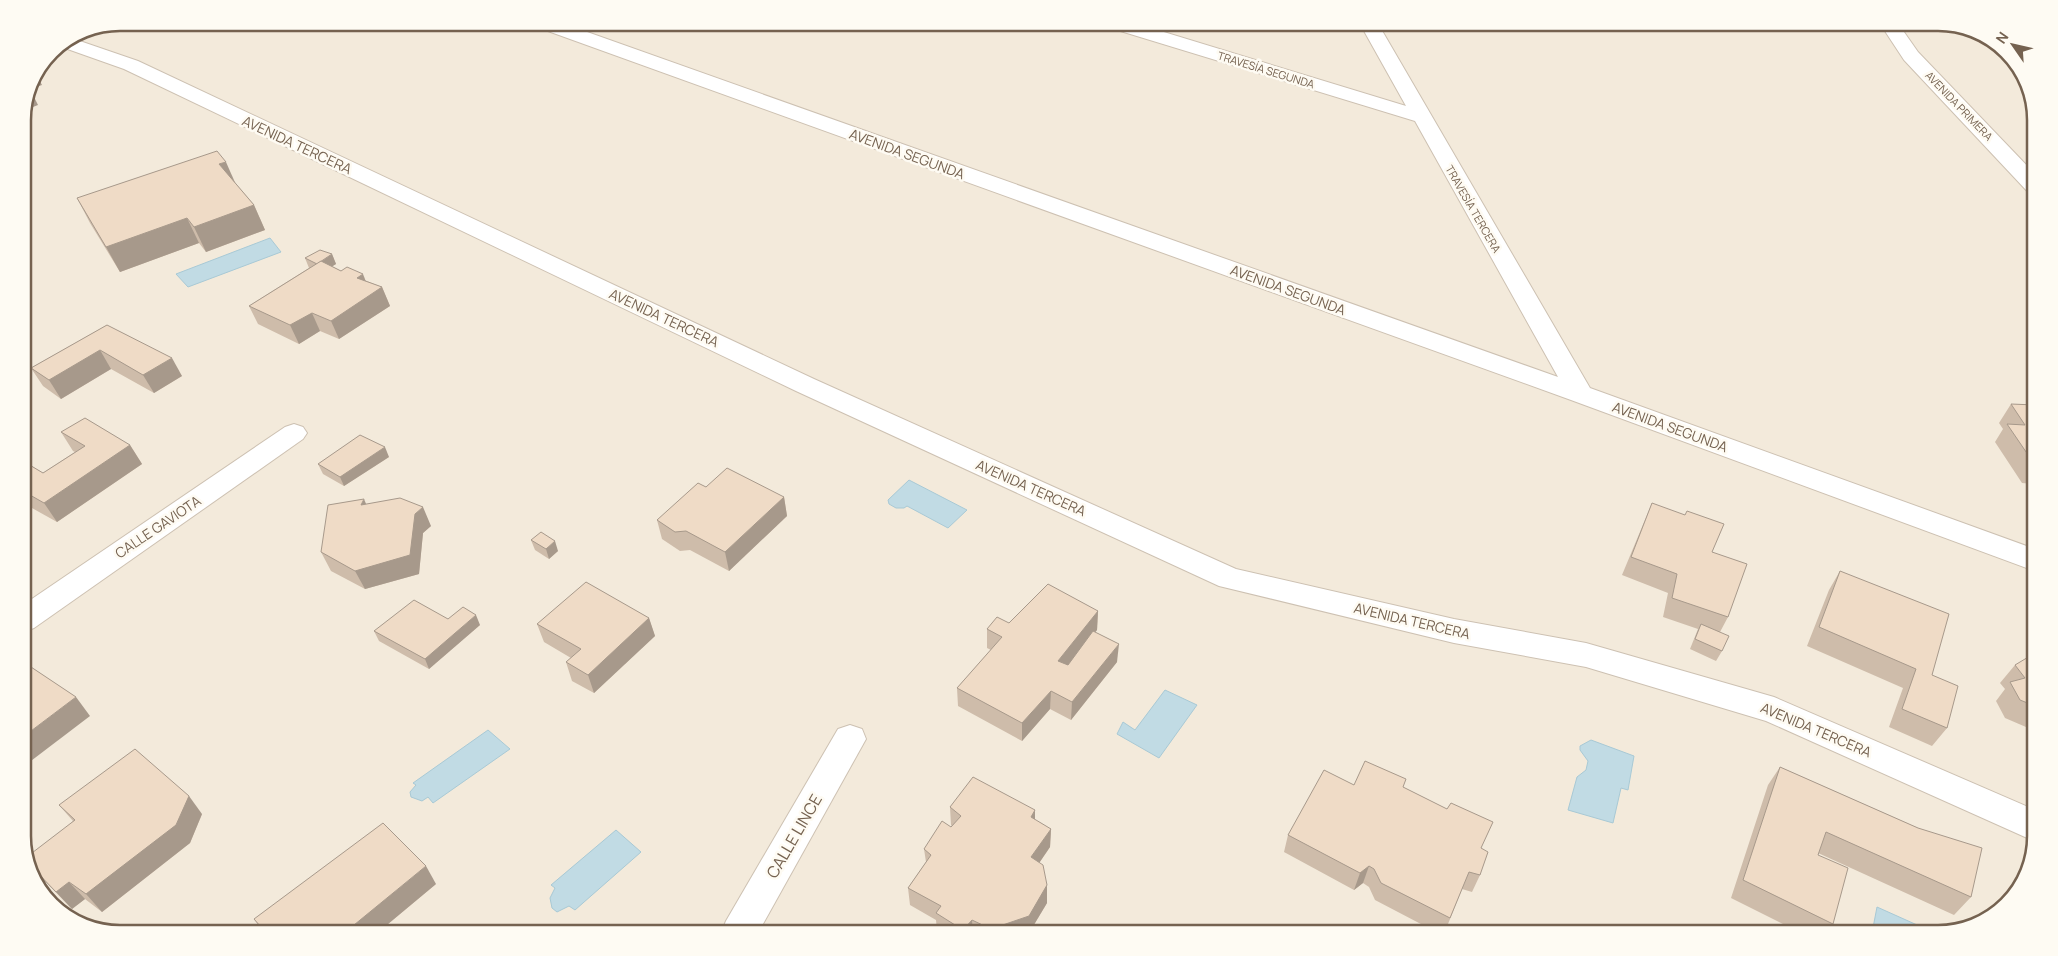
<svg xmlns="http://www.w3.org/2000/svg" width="2058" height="956" font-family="Manrope,sans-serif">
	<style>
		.residential { fill: #f3eadb }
		.water { fill: #c1dbe4; stroke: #a8c9d5 }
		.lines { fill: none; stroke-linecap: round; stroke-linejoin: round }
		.minor-casing { stroke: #cdc1b2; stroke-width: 2 }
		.minor { fill: #fff; fill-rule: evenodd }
		.wall { fill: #cebcaa }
		.shaded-wall { fill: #a7998b }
		.building { fill: #efdbc6; stroke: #a7998b }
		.labels { text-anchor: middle; stroke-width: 5; stroke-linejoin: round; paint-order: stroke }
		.far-street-label { font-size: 11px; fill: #756250; stroke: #fefbf3 }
		.street-label { font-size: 14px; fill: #756250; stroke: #fefbf3 }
		.near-street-label { font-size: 16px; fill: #756250; stroke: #fefbf3 }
		.rim { fill: none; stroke: #756250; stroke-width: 2.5 }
	</style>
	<rect width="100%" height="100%" fill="#fbf7ec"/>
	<path class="residential" d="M121,22h1816l38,8 44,36 16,48v721l-7,38 -36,44 -54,16h-1817l-38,-7 -44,-36 -16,-48v-728l7,-31 21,-32 32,-21z"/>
	<g class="water">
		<path d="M270,238l11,14 -93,35 -12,-13z"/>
		<path d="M909,480l58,30 -19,18 -41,-22 -3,2h-8l-7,-4 -1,-4z"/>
		<path d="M1165,690l32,15 -38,53 -42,-24 6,-12 12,8z"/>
		<path d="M488,730l22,19 -77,54 -5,-6 -6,4 -11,-4 -1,-5 6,-7 -3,-2z"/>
		<path d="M1591,740l43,16 -6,34 -7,-2 -8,35 -45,-13 9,-33 9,-7 2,-9 -8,-11v-4z"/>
		<path d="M616,830l25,22 -66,58 -6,-4 -12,6 -5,-4 -2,-10 5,-10 -4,-3z"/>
		<path d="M1877,907l58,26h-63z"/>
	</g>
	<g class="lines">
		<g class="minor-casing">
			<g id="minor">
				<path d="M531,22h28l999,355 -143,-256 -311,-95 -3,-4h30l275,84 -47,-84h18l213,366 445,161v22l-464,-171 -1037,-374z"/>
				<path d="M1879,22h18l21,30 117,122v18l-8,-1 -123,-131z"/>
				<path d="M71,38l67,23 676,318 422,190 218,50 132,24 188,54 261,113 -1,31 -268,-120 -180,-54 -132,-24 -235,-57 -423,-195 -672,-322 -65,-23z"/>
				<path d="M294,424l9,3 4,6 -4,6 -269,189 -11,4v-27l262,-178z"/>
				<path d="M850,725l12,4 4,10 -108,194h-37l5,-12 112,-192z"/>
			</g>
		</g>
		<use href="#minor" class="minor"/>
	</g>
	<g class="wall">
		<path d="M236,184l18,21 11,25 -59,22 -7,-9 -79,29 -30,-49 -13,-25z"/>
		<path d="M332,254l4,10 -4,2 9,5 41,16 8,19 -51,33 -19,-8 -21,13 -41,-20 -9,-18 60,-38 -4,-10z"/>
		<path d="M107,325l75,51 -28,17 -43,-24 -50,30 -18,-13 -12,-18z"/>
		<path d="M2011,404l24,1v79l-13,-1 -27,-41 8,-13 -4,-6z"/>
		<path d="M61,432l69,13 12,19 -85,58 -34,-19v-42l20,12 32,-21 -2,-1z"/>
		<path d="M389,457l-45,29 -21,-12 -5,-10z"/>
		<path d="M706,487l78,10 3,19 -58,55 -39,-21 -10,1 -18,-12 -5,-19z"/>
		<path d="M1652,503l60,49 16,65 -8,15 2,19 -6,10 -26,-12 8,-20 -35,-12 5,-24 -46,-18z"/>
		<path d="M366,504l65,22 -8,7 -4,41 -54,15 -34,-18 -10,-19z"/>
		<path d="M531,540l27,11 -9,8 -14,-9z"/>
		<path d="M1840,571l92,104 15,53 -15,18 -43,-19 14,-39 -96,-42 22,-56z"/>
		<path d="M1098,611l-1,19 -2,2 22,30 -46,58 -21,-11 -28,32 -64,-35 -1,-18 34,-38 -4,-2v-19l22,-6z"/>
		<path d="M649,618l6,18 -61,57 -22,-12 -6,-19 5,-4 -27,-16 -7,-18z"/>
		<path d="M480,625l-51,44 -50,-28 -5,-10z"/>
		<path d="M2035,658v65l-9,4 -21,-9 -9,-17 9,-12 -5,-6 15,-18z"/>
		<path d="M1780,767l138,61 53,69 -17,18 -136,-62v2l15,69 -8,10h-22l-72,-36 37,-113z"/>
		<path d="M1354,785l49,2 79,62 -2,26 -8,17 -10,-3 -18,45h-4l-65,-34 -6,-13 -6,-4 -9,7 -70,-38 4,-17z"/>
		<path d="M59,805l143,9 -12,29 -88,69 -17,-13 -13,10 -41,-42 42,-46z"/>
		<path d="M950,807l85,3v10l16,9 -1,18 -11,16 8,22v18l-18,30 -2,1h-85l-5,-3 -1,-11 -26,-15 -2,-17 18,-26 -2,-13 28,-23 -1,-1z"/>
		<path d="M436,884l-60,50h-111l-11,-15z"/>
	</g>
	<g class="shaded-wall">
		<path d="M36,74l6,11 -12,4 8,16 -15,6 7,-28z"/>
		<path d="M226,162l11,25 -18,-23z"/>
		<path d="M254,205l11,25 -59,22 -12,-25z"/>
		<path d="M187,218l12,25 -79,29 -14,-25z"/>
		<path d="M332,254l4,10 -14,9 -4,-9z"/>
		<path d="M363,274l7,18 -13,-14z"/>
		<path d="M382,287l8,19 -51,33 -8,-18z"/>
		<path d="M312,313l8,18 -21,13 -9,-19z"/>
		<path d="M100,350l11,19 -50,30 -12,-19z"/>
		<path d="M172,358l10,18 -28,17 -11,-18z"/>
		<path d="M130,445l12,19 -85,58 -13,-19z"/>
		<path d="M385,447l4,10 -45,29 -4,-9z"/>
		<path d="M784,497l3,19 -58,55 -4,-19z"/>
		<path d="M364,499l8,19 -11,-13z"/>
		<path d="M423,507l8,19 -8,7 -4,41 -54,15 -10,-18 60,-57z"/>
		<path d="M555,541l3,10 -9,8 -3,-10z"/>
		<path d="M1098,611l-1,19 -39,49v-18z"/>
		<path d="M476,615l4,10 -51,44 -4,-10z"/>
		<path d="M649,618l6,18 -61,57 -6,-18z"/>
		<path d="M1119,644l-2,18 -46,58 1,-18z"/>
		<path d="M1051,691l-1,18 -28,32v-18z"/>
		<path d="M76,697l14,19 -67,51v-30z"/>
		<path d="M2035,715v8l-9,4z"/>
		<path d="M189,796l13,18 -12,29 -88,69 -16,-18z"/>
		<path d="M1035,810v18l-4,-11z"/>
		<path d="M1051,829l-1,18 -19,28v-18z"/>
		<path d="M426,866l10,18 -60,50h-33z"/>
		<path d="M1369,866l-6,17 -9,7 6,-17z"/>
		<path d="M69,882l16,17 -13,10 -16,-17z"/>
		<path d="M1047,885v18l-18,30 -2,1h-36v-5z"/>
		<path d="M972,920l1,14h-10v-4z"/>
	</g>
	<g class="building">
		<path d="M217,151l9,11 -7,2 35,41 -60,22 -7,-9 -81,29 -29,-49z"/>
		<path d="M320,250l12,4 -15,10 -12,-6z"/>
		<path d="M321,261l20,10 6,-4 16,7 -6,4 25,9 -51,34 -19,-8 -22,12 -41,-19z"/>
		<path d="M107,325l65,33 -29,17 -43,-25 -51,30 -18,-12z"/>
		<path d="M2011,404l24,1v60l-28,-41 18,1z"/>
		<path d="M85,418l45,27 -86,58 -21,-12v-30l20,12 42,-27 -24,-14z"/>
		<path d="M360,435l25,12 -45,30 -22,-13z"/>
		<path d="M727,468l57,29 -59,55 -39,-21 -11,1 -18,-12 41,-37 8,4z"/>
		<path d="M400,498l23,9 -8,7 -5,41 -55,16 -34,-19 7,-47 36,-6 -3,6z"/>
		<path d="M1652,503l33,12 2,-4 37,13 -12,28 35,12 -19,53 -56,-19 5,-24 -46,-17z"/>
		<path d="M541,532l14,9 -9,8 -15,-9z"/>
		<path d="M1840,571l109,43 -17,61 26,11 -11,42 -45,-19 14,-40 -97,-42z"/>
		<path d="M586,582l63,36 -61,57 -22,-13 15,-13 -44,-25z"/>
		<path d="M1048,584l50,27 -40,50 10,4 25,-34 26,13 -47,58 -21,-11 -29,32 -65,-35 45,-51 -15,-8 10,-12 12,6z"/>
		<path d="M414,600l34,19 15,-12 13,8 -51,44 -51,-28z"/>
		<path d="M1701,624l28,12 -7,15 -27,-12z"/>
		<path d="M2030,656l5,2v48l-15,-6 -10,-18 15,-4 -10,-13z"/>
		<path d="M31,667l45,30 -53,40v-64z"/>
		<path d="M135,749l54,47 -13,29 -90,69 -17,-12 -13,10 -25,-26 -3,-10 47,-36 -16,-15z"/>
		<path d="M1365,761l41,18 -3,8 44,22 4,-6 42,19 -12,26 7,4 -8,23 -11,-3 -19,46 -69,-35 -7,-14 -5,-3 -9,7 -72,-38 36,-65 30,15z"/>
		<path d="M1780,767l138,61 64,20 -11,49 -145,-65 -8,23 30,13 -15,56 -90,-44z"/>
		<path d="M973,777l62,33 -4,7 20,12 -20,28 12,8 4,20 -18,31 -38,13 -19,-9 -9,10 -27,-17 5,-7 -33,-18 23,-33 -7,-6 18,-28 9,6 10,-11 -11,-9z"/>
		<path d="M383,823l43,43 -83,68h-76l-13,-15z"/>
	</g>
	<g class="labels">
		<g class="far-street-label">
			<text transform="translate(1266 70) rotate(17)" y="4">TRAVESÍA SEGUNDA</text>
			<text transform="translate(1959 106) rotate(46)" y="4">AVENIDA PRIMERA</text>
			<text transform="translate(1473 209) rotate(60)" y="4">TRAVESÍA TERCERA</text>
		</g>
		<g class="street-label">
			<text transform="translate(297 145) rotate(25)" y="5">AVENIDA TERCERA</text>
			<text transform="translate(907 154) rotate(20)" y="5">AVENIDA SEGUNDA</text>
			<text transform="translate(1288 290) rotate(20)" y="5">AVENIDA SEGUNDA</text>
			<text transform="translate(664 318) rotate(25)" y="5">AVENIDA TERCERA</text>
			<text transform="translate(1670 427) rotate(20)" y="5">AVENIDA SEGUNDA</text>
			<text transform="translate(1031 488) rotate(24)" y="5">AVENIDA TERCERA</text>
			<text transform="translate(158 527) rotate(-34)" y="5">CALLE GAVIOTA</text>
			<text transform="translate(1412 621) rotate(13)" y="5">AVENIDA TERCERA</text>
			<text transform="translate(1816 730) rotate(23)" y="5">AVENIDA TERCERA</text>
		</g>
		<g class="near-street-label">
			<text transform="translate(794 836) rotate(-60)" y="6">CALLE LINCE</text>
		</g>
	</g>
	<path d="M0 0H2058V956H0ZM120 31H1938A89 89 0 0 1 2027 120V836A89 89 0 0 1 1938 925H120A89 89 0 0 1 31 836V120A89 89 0 0 1 120 31Z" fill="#fefbf3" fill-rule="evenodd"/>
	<path class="rim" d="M120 31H1938A89 89 0 0 1 2027 120V836A89 89 0 0 1 1938 925H120A89 89 0 0 1 31 836V120A89 89 0 0 1 120 31Z"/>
	<g transform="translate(2013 45) rotate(304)" stroke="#fefbf3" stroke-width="4" paint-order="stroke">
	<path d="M0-4L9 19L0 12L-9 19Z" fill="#756250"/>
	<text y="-8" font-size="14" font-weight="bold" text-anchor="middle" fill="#756250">N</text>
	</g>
</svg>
